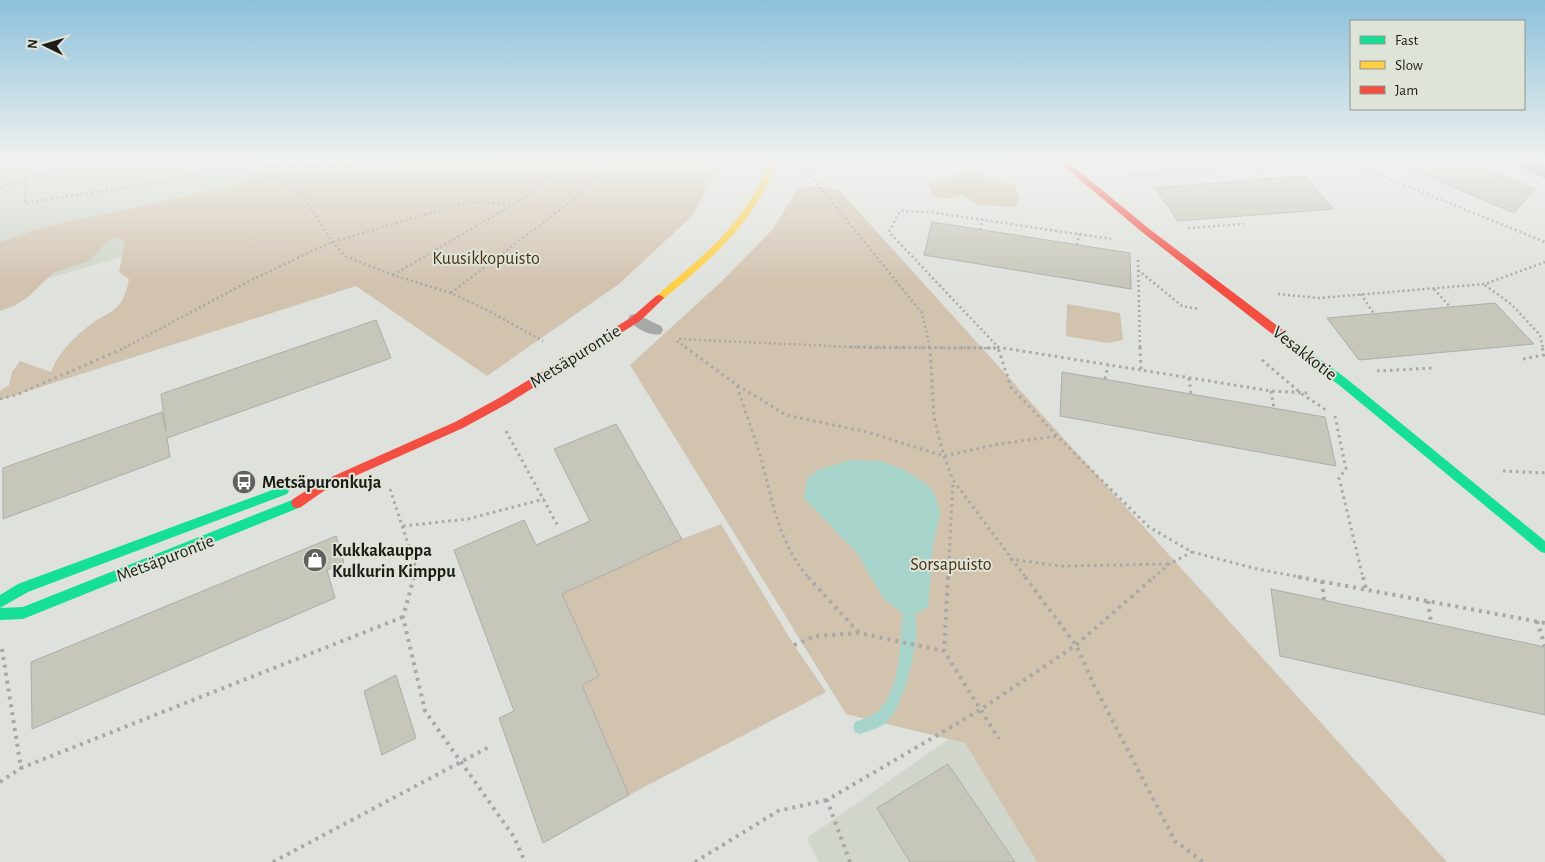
<svg xmlns="http://www.w3.org/2000/svg" width="1545" height="862" font-family="'Alegreya Sans',sans-serif">
	<style>
		.built { fill: #d0d6cb }
		.green { fill: #d2c3af }
		.water { fill: #a6d4ca }
		.lines { fill: none; stroke-linecap: round; stroke-linejoin: round }
		.stream { fill: #a6d4ca; fill-rule: evenodd }
		.building { fill: #c7c6ba; stroke: #adada9 }
		.path-far2 { stroke: #a8a9a6; stroke-width: 2.5; stroke-dasharray: 2 3; stroke-linecap: butt }
		.path-far1 { stroke: #a8a9a6; stroke-width: 3; stroke-dasharray: 2.5 4; stroke-linecap: butt }
		.path { stroke: #a8a9a6; stroke-width: 4; stroke-dasharray: 3 5; stroke-linecap: butt }
		.lane { fill: #a7a9a7; fill-rule: evenodd }
		.street { fill: #a7a9a7; fill-rule: evenodd }
		.fast { fill: #16e098; fill-rule: evenodd }
		.slow { fill: #ffcf43; fill-rule: evenodd }
		.jam { fill: #f24e42; fill-rule: evenodd }
		.labels { text-anchor: middle; stroke-width: 4; stroke-linejoin: round; paint-order: stroke }
		.park-label { font-size: 18px; fill: #4a3110; stroke: #dfe4d9 }
		.street-label { font-size: 18px; fill: #1b1c18; stroke: #dfe4d9 }
		.poi-label { font-size: 18px; font-weight: bold; fill: #1b1c18; stroke: #dfe4d9; text-anchor: start }
	</style>
	<rect width="100%" height="100%" fill="#dfe1dc"/>
	<g class="built">
		<path d="M0,162h276l-40,62 -236,68z"/>
		<path d="M949,739l16,4 72,119h-218l-12,-24z"/>
	</g>
	<g class="green">
		<path d="M266,162h454v1l-27,52 -74,69 -132,92 -131,-90 -356,114v-9l9,-6 3,-13 8,-11 31,11c8,-21 27,-39 46,-52 7,-4 17,-9 22,-15 6,-8 8,-16 10,-26l-10,-7 6,-30 -8,-5 -9,4 -19,20 -36,12 -25,24 -14,9 -14,5v-69l41,-14 197,-43z"/>
		<path d="M976,167l13,11 25,6 5,14 -3,9 -37,-2 -17,-10 -16,4 -13,-2 -5,-14z"/>
		<path d="M812,186l27,4 608,672h-410l-72,-119 -119,-29 -216,-349 90,-82 53,-54 26,-42z"/>
		<path d="M1067,304l53,9 3,27 -15,3 -42,-7z"/>
		<path d="M721,524l73,121 32,47 -197,103 -47,-110 17,-9 -37,-82 120,-55z"/>
	</g>
	<path class="water" d="M850,460l31,1 25,10 23,15 7,11 4,18 -7,29 -5,63 -19,11 -25,-19 -27,-46 -53,-55 3,-19 11,-9z"/>
	<g class="lines">
		<path class="stream" d="M909,612l5,2c9,20 -10,91 -26,107 -7,7 -19,10 -28,13l-5,-2 -2,-5 2,-5c7,-3 16,-5 22,-10 23,-19 23,-67 25,-94l2,-4z"/>
	</g>
	<g class="building">
		<path d="M1394,162h74l67,27 -21,24z"/>
		<path d="M1305,176l28,33 -155,12 -23,-33z"/>
		<path d="M932,222l198,31 1,36 -207,-34z"/>
		<path d="M1495,303l39,41 -175,16 -32,-42z"/>
		<path d="M376,320l15,38 -224,80 3,19 -167,62v-51l159,-56 4,19 -5,-37z"/>
		<path d="M1062,372l263,45 11,49 -276,-50z"/>
		<path d="M616,424l66,115 -120,55 37,82 -17,9 47,110 -86,48 -44,-125 15,-7 -60,-161 70,-30 12,25 54,-24 -36,-72z"/>
		<path d="M336,536l8,27 -17,7 8,28 -303,131 -1,-67z"/>
		<path d="M1271,589l274,58v68l-265,-59z"/>
		<path d="M396,675l20,63 -34,17 -18,-64z"/>
		<path d="M948,764l67,98h-105l-33,-54z"/>
	</g>
	<g class="lines">
		<g class="path-far2">
			<path d="M83,162l-57,17 -1,24 141,-22 46,-11 49,-3h80l78,-5"/>
			<path d="M805,162l2,9 115,142 8,35"/>
			<path d="M1185,162l16,22"/>
			<path d="M1348,162l197,80"/>
			<path d="M1478,162l10,8"/>
			<path d="M1258,165l9,14"/>
			<path d="M223,171l44,5 17,6 20,14 28,46 13,14 48,19 58,18 34,16 58,32"/>
			<path d="M1124,177l161,-15"/>
			<path d="M0,188l26,-9 -8,-17"/>
			<path d="M1188,228l56,-4"/>
			<path d="M980,230l3,-10"/>
			<path d="M1077,245l2,-11"/>
			<path d="M1138,260l2,88"/>
			<path d="M1138,270l44,36 17,3"/>
			<path d="M393,275l131,-77 47,-36"/>
			<path d="M1485,285l26,19 29,31 3,13"/>
			<path d="M1434,289l16,18"/>
			<path d="M451,293l128,-98 31,-33"/>
			<path d="M1278,294l41,4 166,-14 60,-22"/>
			<path d="M1361,294l13,20"/>
			<path d="M679,339l193,9h126"/>
			<path d="M677,341l10,7"/>
			<path d="M124,348l131,-70 77,-36 136,-40 46,2"/>
			<path d="M999,348l-110,-116 11,-21 30,1 181,27"/>
		</g>
		<g class="path-far1">
			<path d="M685,347l52,38 49,30 81,17 77,24 55,-12 58,-8"/>
			<path d="M850,347l148,1 13,39 46,49 92,91 43,25 65,17 48,9"/>
			<path d="M930,347l4,71 10,38 9,24 73,98"/>
			<path d="M997,347l144,23"/>
			<path d="M1140,347l1,23 130,21 37,2"/>
			<path d="M1523,359l21,-4 -2,-8"/>
			<path d="M1262,360l40,34 24,16"/>
			<path d="M1377,371l57,-3"/>
			<path d="M1189,378l2,16"/>
			<path d="M1105,379l3,-14"/>
			<path d="M737,386c8,25 18,51 25,76 11,41 18,84 47,116"/>
			<path d="M1271,391l3,17"/>
			<path d="M0,399l16,-4 111,-48"/>
			<path d="M1335,416l11,53 -7,9 24,100"/>
			<path d="M506,431l53,97"/>
			<path d="M1503,471l42,2"/>
			<path d="M390,489l26,79 -3,10"/>
			<path d="M403,526l65,-7 76,-20"/>
			<path d="M1010,559l50,7 108,-2"/>
			<path d="M948,578l5,-97"/>
			<path d="M1153,578l16,-14 23,-12"/>
		</g>
		<g class="path">
			<path d="M414,577l-11,40 22,94 89,126 11,25"/>
			<path d="M808,577l51,56"/>
			<path d="M948,577l-4,74 55,88"/>
			<path d="M1025,577l51,68 18,40 81,156 28,21"/>
			<path d="M1298,577l247,46"/>
			<path d="M1363,577l3,12"/>
			<path d="M1322,581l2,19"/>
			<path d="M1428,601l3,22"/>
			<path d="M1537,621l8,25"/>
			<path d="M794,645l22,-9 43,-3 85,18"/>
			<path d="M2,649l19,119 382,-151"/>
			<path d="M0,782l21,-14"/>
			<path d="M273,862l216,-115"/>
			<path d="M695,862l83,-51 49,-11"/>
			<path d="M850,862l-23,-62 153,-90 96,-65 78,-68"/>
		</g>
		<path class="lane" d="M636,314l25,12 2,4 -2,4c-10,3 -27,-6 -33,-15l2,-4z"/>
		<path class="street" d="M1514,162h26l5,3v14l-28,-13z"/>
		<g class="fast">
			<path d="M1279,329l68,50 198,162v12l-4,-1 -202,-167 -64,-49 -1,-3 1,-3z"/>
			<path d="M283,486l4,2 2,3 -2,3 -259,98 -28,16v-13l18,-11z"/>
			<path d="M297,498l4,1 2,4 -2,4 -278,112 -23,1v-12l23,-1z"/>
		</g>
		<path class="slow" d="M769,162h8c-23,62 -66,97 -115,138h-6l-2,-2 2,-2c48,-41 90,-73 113,-134z"/>
		<g class="jam">
			<path d="M1059,162h9l80,66 135,102 1,3 -1,3h-8l-133,-104z"/>
			<path d="M659,295l3,1 2,2 -2,2 -22,21 -133,83 -44,24 -135,60 -27,19 -4,1 -4,-1 -2,-4 2,-4 27,-17 135,-60 44,-24 133,-81 24,-21z"/>
		</g>
	</g>
	<linearGradient id="sky" x2="0" y2="1"><stop stop-color="#8dc1dc"/><stop offset="0.57" stop-color="#f1f2ef"/><stop offset="1" stop-color="#f1f2ef" stop-opacity="0"/></linearGradient>
	<rect width="1545" height="283" fill="url(#sky)"/>
	<defs>
		<g id="bus-disc" transform="scale(1.25)"><circle r="9.5" fill="#60615d" stroke="#dfe4d9"/><path d="M-5-6H5V4H4V6H2V4H-2V6H-4V4H-5ZM-3.5-4V0h7V-4ZM-3.5 1.2v1.5H-2V1.2ZM2 1.2v1.5H3.5V1.2Z" fill="#fff"/></g>
		<g id="shop-disc" transform="scale(1.25)"><circle r="9.5" fill="#60615d" stroke="#dfe4d9"/><path d="M-5-2.5h2.3a2.7 3.5 0 0 1 5.4 0H5L5.5 6h-11ZM-1.5-2.5h3a1.5 2.3 0 0 0-3 0Z" fill="#fff"/></g>
	</defs>
	<g fill-rule="evenodd">
		<use href="#bus-disc" x="244" y="482"/>
		<use href="#shop-disc" x="315" y="560"/>
	</g>
	<g class="labels">
		<g class="park-label">
			<text x="486" y="264">Kuusikkopuisto</text>
			<text x="951" y="570">Sorsapuisto</text>
		</g>
		<g class="street-label">
			<text transform="translate(1305 353) rotate(38)" y="6">Vesakkotie</text>
			<text transform="translate(575 356) rotate(-32)" y="6">Metsäpurontie</text>
			<text transform="translate(165 558) rotate(-21)" y="6">Metsäpurontie</text>
		</g>
		<g class="poi-label">
			<text x="262" y="488">Metsäpuronkuja</text>
			<text x="332" y="556">Kukkakauppa<tspan x="332" dy="21">Kulkurin Kimppu</tspan></text>
		</g>
	</g>
	<rect x="1350" y="20" width="175" height="90" fill="#dfe4d9" stroke="#91948c"/>
	<rect x="1360" y="36" width="25" height="8" fill="#16e098" stroke="#91948c"/>
	<text x="1395" y="45" font-size="15" fill="#1b1c18">Fast</text>
	<rect x="1360" y="61" width="25" height="8" fill="#ffcf43" stroke="#91948c"/>
	<text x="1395" y="70" font-size="15" fill="#1b1c18">Slow</text>
	<rect x="1360" y="86" width="25" height="8" fill="#f24e42" stroke="#91948c"/>
	<text x="1395" y="95" font-size="15" fill="#1b1c18">Jam</text>
	<g transform="translate(45 45) rotate(275)" stroke="#dfe4d9" stroke-width="4" paint-order="stroke">
	<path d="M0-4L9 19L0 12L-9 19Z" fill="#1b1c18"/>
	<text y="-8" font-size="14" font-weight="bold" text-anchor="middle" fill="#1b1c18">N</text>
	</g>
</svg>
